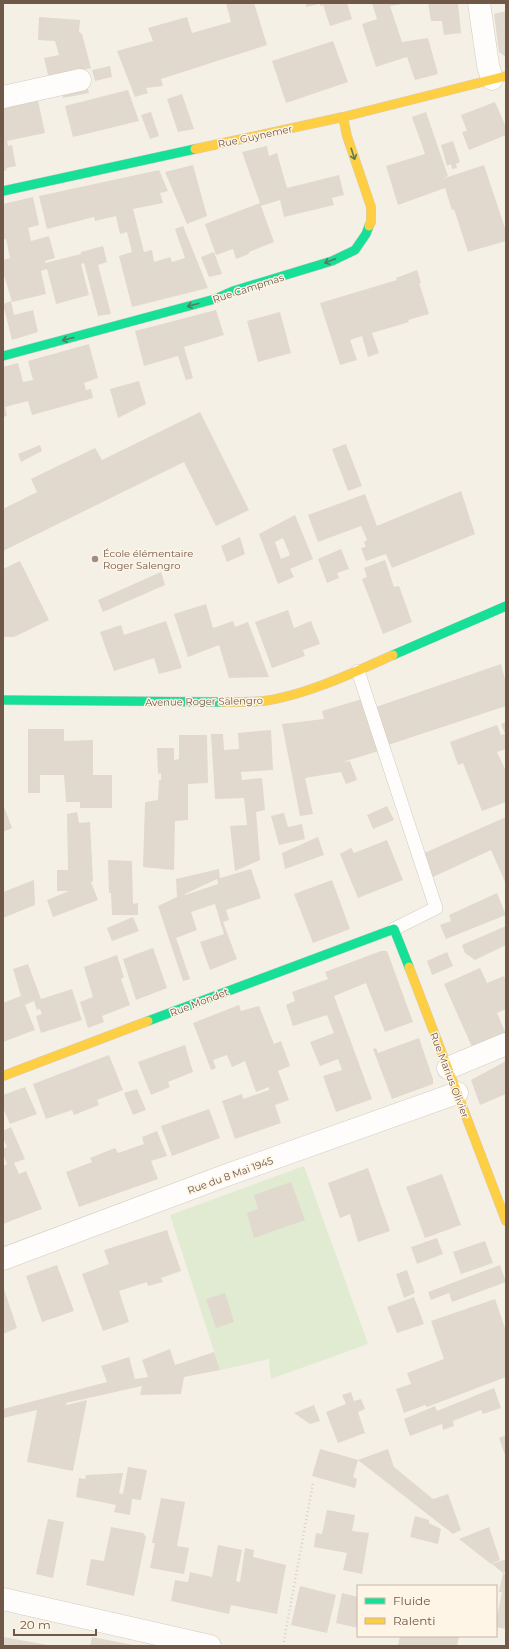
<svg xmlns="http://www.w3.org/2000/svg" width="509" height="1649" font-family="Montserrat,sans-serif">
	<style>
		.green { fill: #e0ebd1 }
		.building { fill: #e1d8ce; fill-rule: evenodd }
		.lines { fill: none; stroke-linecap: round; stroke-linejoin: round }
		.lane-casing { stroke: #d3cbc2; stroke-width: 14 }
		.street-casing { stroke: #d3cbc2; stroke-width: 23 }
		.fast-casing { stroke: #d5ccc3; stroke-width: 10 }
		.slow-casing { stroke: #d5ccc3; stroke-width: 10 }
		.path { stroke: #d6cfc9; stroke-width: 2.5; stroke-dasharray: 1 3; stroke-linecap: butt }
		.lane { stroke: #fefdfb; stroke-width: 13 }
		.street { stroke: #fefdfb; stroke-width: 22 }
		.fast { stroke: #16e098; stroke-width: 9 }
		.slow { stroke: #ffcf43; stroke-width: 9 }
		.oneway { stroke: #5a7a5d }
		.poi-dot { fill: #9f8d80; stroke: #fef5e6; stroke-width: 1.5 }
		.labels { text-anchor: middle; stroke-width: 3; stroke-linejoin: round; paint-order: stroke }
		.street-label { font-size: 10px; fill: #705849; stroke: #fef5e6 }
		.poi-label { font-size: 10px; fill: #705849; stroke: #fef5e6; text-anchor: start }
	</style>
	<rect width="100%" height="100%" fill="#f5f0e6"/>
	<path class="green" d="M304,1166l64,178 -97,35 -2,-20 -49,11 -50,-155z"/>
	<g class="building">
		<path d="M226,3h28l13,42 -106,34 2,7 -17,2 2,5 -13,4 -18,-46 36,-10 -5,-13 39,-11 5,16 39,-11z"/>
		<path d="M306,3h12l1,1 -13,3z"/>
		<path d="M320,3h27l5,16 -22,7 -7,-21 -3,1z"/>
		<path d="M372,3h37l-19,3 12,36 26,-4 10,36 -23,6 -8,-23 -31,10 -14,-43 15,-5z"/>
		<path d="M428,3h30l3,30 -17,2 -2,-14h-11z"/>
		<path d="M506,11v46l-7,-5 -5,-38z"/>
		<path d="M39,17l41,3 -1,12 3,2 9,34 -42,11 -5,-21 15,-3 -4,-14 -17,-1z"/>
		<path d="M333,41l15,41 -62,21 -14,-42z"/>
		<path d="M110,66l2,11 -17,4 -3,-11z"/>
		<path d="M87,84l2,9 -26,5 -2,-8z"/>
		<path d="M128,90l11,31 -66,16 -8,-31z"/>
		<path d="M182,94l12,35 -16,3 -11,-33z"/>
		<path d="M37,96l8,37 -38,8 1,5 4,-1 4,21 -10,2 1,2 -4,1v-67z"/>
		<path d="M495,102l11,25v8l-37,15 -7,-18 5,-1 -6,-16z"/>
		<path d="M151,112l8,24 -9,3 -9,-24z"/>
		<path d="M426,112l22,64 -6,3 42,-14 22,66v10l-38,11 -14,-43 -2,1 -7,-22 -47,17 -12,-39 39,-12 -13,-37z"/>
		<path d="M453,141l7,21 -4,2 1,4 -5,1 -1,-5 -4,2 -6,-21z"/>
		<path d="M267,146l2,10 8,-3 10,35 52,-13 5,20 -12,3 2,7 -50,12 -4,-17 -19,6 13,36 -25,10v2l-13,5 -3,-10 -17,6 -11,-31 55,-21 -18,-51z"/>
		<path d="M193,165l14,51 -20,8 -22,-52z"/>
		<path d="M159,170l9,21 -8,2 3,10 -30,6 11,43 8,-2 2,12 16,-5 2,5 13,-4 -10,-29 8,-3 25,62 -76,19 -13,-51 13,-4 -5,-20 -7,2 -4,-18 -21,5 -1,-4 -47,12 -8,-33z"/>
		<path d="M33,197l6,28 -11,3 3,13 18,-5 6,22 -10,3v2l36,-9v-2l22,-6 4,16 -9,3 13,49 -13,2 -14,-53 -3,1 8,31 -33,9 -9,-35 -6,2 5,23 -34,8 -9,-30v-12l7,-2 -4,-19 -3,1v-36z"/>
		<path d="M214,252l8,22 -13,3 -8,-20z"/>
		<path d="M417,270l4,13h-2l10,31 -21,6 1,2 -37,11 7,20 -11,4 -6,-21 -12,4 7,20 -17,5 -20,-62 77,-23 -1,-2z"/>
		<path d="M11,301l3,14 19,-5 5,22 -26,8 -9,-36z"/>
		<path d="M216,310l8,25 -40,12 9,31 -7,2 -8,-24 -34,10 -9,-35z"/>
		<path d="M280,312l11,41 -33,9 -11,-41z"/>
		<path d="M89,344l9,34 -14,5 2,7 5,-1 2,9 -61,17 -4,-14 -23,6 2,9 -4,1v-50l15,-4 5,19 10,-2 -5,-19z"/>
		<path d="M139,381l7,23 -28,14 -8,-29z"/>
		<path d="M200,412l49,98 -33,16 -32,-64 -181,89v-42l34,-17 -6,-13 64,-31 7,12z"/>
		<path d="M346,444l16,42 -14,5 -16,-42z"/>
		<path d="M40,445l2,6 -21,11 -3,-8z"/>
		<path d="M461,491l14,43 -83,34 -6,-14 -20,7 -5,-13 5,-1 -2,-5 3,-2 -6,-14 -43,16 -10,-27 57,-21 12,32z"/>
		<path d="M295,515l18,44 -23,10 4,8 -16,7 -19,-50zM283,538l7,17 -9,4 -6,-17z"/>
		<path d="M240,537l5,17 -18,8 -6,-16z"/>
		<path d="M341,549l8,20 -12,4 2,5 -12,5 -9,-24z"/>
		<path d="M385,560l9,27 5,-1 13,36 -29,12 -21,-55 5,-2 -3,-9z"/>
		<path d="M20,561l29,59 -35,17h-11v-68z"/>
		<path d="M161,572l4,13 -62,27 -5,-12z"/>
		<path d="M206,604l7,24 20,-7 2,6 13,-5 21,55 -40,1 -10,-33 -31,12 -14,-43z"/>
		<path d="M288,610l6,18 17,-7 9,23 -17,6 2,6 -33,12 -17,-46z"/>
		<path d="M166,621l16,47 -23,6 -5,-16 -40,13 -14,-39 21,-7 3,10z"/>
		<path d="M501,664l5,19v23l-121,40 -12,-38z"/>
		<path d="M362,699l17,52 -37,11 8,-1 7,19 -11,4 -5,-12 -36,6 8,36 -13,2 -18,-92 42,-5 -2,-8z"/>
		<path d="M506,722v27l-9,3 9,19v31l-24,9 -19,-48 -5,2 -8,-23 47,-17 4,10 4,-1 -4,-10z"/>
		<path d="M28,729h36v12l29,-1v35h19v33h-32v-6h-14l-2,-27h-24v18h-12z"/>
		<path d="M271,730l2,40 -32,2 1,8 20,-2 3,32 -9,2 4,48 -25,11 -5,-45 17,-1 -3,-27 -29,1 -4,-65h12l1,16 15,-1 -1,-16z"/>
		<path d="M179,735h28l1,48 -20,1v36l-13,1 -1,49 -31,-3 2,-65 13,-2 1,-20h2v-7l-3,1 -1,-26h17v12l5,-1z"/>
		<path d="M3,804l9,24 -9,4z"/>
		<path d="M387,806l7,14 -21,9 -6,-14z"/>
		<path d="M77,812l2,11 11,-1 3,59 -2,1 7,18 -45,17 -6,-17 22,-9h-12v-21h11l-1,-56z"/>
		<path d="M284,813l4,14 14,-3 3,15 -26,6 -8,-29z"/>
		<path d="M506,817v67l-15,-34 -58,27 -11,-23z"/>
		<path d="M318,837l6,18 -39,14 -3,-16z"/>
		<path d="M387,840l16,40 -45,18 -18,-44 11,-6 3,5z"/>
		<path d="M108,860l24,1 1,43 5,-1v12h-26l-1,-22h-2z"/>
		<path d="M219,869l1,9 -3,1 34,-10 10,29 -35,12 3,10 -6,2 14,37 -27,11 -10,-28 24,-8 -9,-30 -24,8 6,18 -21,8 14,41 -7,2 -25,-75 19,-9 -1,-18zM217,879l1,5 -33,11v-1z"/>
		<path d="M34,880l1,25 -32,13v-26z"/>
		<path d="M332,880l18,49 -37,14 -19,-49z"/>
		<path d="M497,893l9,22 -60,24 -6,-14 11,-4 -2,-6z"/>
		<path d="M133,917l6,14 -27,10 -5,-13z"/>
		<path d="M506,926v19l-31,15 -10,-7 -3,-8z"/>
		<path d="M153,948l14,40 -31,12 -13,-41z"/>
		<path d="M381,951h6l26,71 -28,10 -19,-49 -32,13 38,103 -36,13 -13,-36 19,-6 -4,-11 -18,7 -10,-24 24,-9 -7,-18 -34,11 -7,-21 9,-4 -3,-9 36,-13 -3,-7z"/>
		<path d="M447,952l6,14 -21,9 -5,-14z"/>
		<path d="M117,955l7,22 -3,2 9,26 -28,11 2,6 -16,6 -8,-26 13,-5 -9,-30z"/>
		<path d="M28,964l13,35 31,-10 10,31 -41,13 -5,-17 6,-2 -2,-5 -3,1 -3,-9 -9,4 10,25 -32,12v-39l18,-7 -8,-27z"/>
		<path d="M480,968l7,15 17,-7 2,4v29l-9,4 9,21 -30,22 -32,-72z"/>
		<path d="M239,1005l2,6 18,-5 15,38 7,-3 9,25 -12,5 11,29 -14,5 6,18 -46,16 -13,-38 20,-7 1,5 26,-9v-3l-13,5 -11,-31 -13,6 -5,-12 -14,5 3,8 -5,2 -18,-47z"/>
		<path d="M419,1038l14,41v5l-41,15 -19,-50 3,-1 2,5z"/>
		<path d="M185,1045l8,27 -25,10 2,5 -19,8 -13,-33z"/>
		<path d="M109,1055l14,35 -26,10 2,5 -25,10 -2,-5 -26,9 -13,-35z"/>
		<path d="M506,1061v33l-26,11 -9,-25z"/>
		<path d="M25,1087l12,27 -27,10 -7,-16v-13z"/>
		<path d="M137,1089l9,21 -13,5 -9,-22z"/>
		<path d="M209,1109l11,29 -48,18 -11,-30z"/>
		<path d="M11,1127l14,32 -11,4 5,11 7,-3 16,38 -39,15v-58l4,-2 -4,-10v-5l4,-2 -4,-10v-6z"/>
		<path d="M157,1131l10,25 -16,5 7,18 -79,28 -13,-35 26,-10 -2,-4 25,-10 3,5 26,-9 -2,-7z"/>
		<path d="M368,1168l22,63 -32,11 -8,-28 -10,4 -12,-35z"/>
		<path d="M442,1174l19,51 -36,13 -19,-51z"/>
		<path d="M291,1182l14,38 -51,18 -7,-25 11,-4 -4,-14z"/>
		<path d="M167,1230l14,41 -20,7 2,4 -15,4 -1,-4 -28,9 10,31 -26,9 -21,-57 27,-10 -5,-14z"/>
		<path d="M437,1238l6,16 -26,10 -6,-17z"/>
		<path d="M485,1241l8,22 -32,11 -8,-22z"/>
		<path d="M57,1265l17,46 -32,11 -16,-46z"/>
		<path d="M500,1265l6,17 -54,20 -3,-9 -18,7 -3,-8z"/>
		<path d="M407,1270l8,23 -11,5 -8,-24z"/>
		<path d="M3,1286l14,42 -14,6z"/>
		<path d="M225,1293l9,29 -18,6 -10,-29z"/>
		<path d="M414,1297l10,27 -27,9 -10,-26z"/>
		<path d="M495,1299l11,32v46l-79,30 -2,-2 -21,8 -8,-24 15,-5 -4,-11 37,-14 -13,-38z"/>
		<path d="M170,1349l5,16 39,-13 6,18 -36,7 -3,17 -41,1 2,-9 -76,17 1,2 20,-5 -14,71 -46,-9 10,-52 -34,8v-9l104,-27 -6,-16 28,-9 6,22 13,-2 -6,-17z"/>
		<path d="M494,1388l7,20 -18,6 -2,-4 -28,11 1,5 -11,4 -1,-6 -32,12 -6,-17 31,-13 2,5z"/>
		<path d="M351,1392l3,9 7,-2 4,10 -7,3 7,21 -27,10 -12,-31 20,-8 -4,-9z"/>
		<path d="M314,1405l6,16 -10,3 -16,-11z"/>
		<path d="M506,1435v23l-7,-20z"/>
		<path d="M320,1449l38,11 -5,17 4,2 -2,9 -43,-12z"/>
		<path d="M388,1449l6,18 39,32 15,-5 13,36 -8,4 -95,-74z"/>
		<path d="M128,1467l19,3 -6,30 -9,-1 -2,16 -16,-3 2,-7 -40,-8 3,-19 6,1 1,-4 37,-2 -4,20 4,1z"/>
		<path d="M161,1498l24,4 -8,44 12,2 -5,26 -34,-6 5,-25h-3z"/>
		<path d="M327,1510l28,5 -3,16 17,2 -7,41 -19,-4 4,-17 -33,-6 2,-14 6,1z"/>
		<path d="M415,1516l14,4v3l12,6 -3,15 -28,-7z"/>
		<path d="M48,1519l16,3 -11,56 -17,-4z"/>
		<path d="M111,1527l32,6 3,4 -12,59 -48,-11 5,-26 13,2z"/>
		<path d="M489,1527l11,33 -9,4 -32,-25z"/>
		<path d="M218,1545l24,5 -6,31 4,1 5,-34 9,2 -1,7 33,8 -9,49 -46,-9 -2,9 -58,-13 4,-21 13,2 2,-10 22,5z"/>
		<path d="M506,1559v13l-3,1 -11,-9z"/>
		<path d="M503,1573l3,2v54l-10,-2v-10h1l5,-25h-3z"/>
		<path d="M300,1586l36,9 -9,38 -36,-8z"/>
		<path d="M342,1593l16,4v31l-22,-5z"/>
		<path d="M400,1636h59l-2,10h-59z"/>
		<path d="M3,1637l45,8 -1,1h-44z"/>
		<path d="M92,1637l41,8v1h-43z"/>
	</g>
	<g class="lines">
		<g class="lane-casing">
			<path id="lane" d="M358,671l78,237 -42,21"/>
		</g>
		<g class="street-casing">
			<g id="street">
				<path d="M479,3l9,62 4,14"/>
				<path d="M3,97l77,-17"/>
				<path d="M448,1068l58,-24"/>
				<path d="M3,1259l224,-84 230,-82"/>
				<path d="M3,1599l207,47"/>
			</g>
		</g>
		<g class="fast-casing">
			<g id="fast">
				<path d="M3,191l192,-42"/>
				<path d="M3,356l212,-57 18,-8 99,-30 23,-11 11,-16 3,-8"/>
				<path d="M393,655l113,-49"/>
				<path d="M3,700l220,2"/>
				<path d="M148,1021l246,-92 15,38"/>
			</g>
		</g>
		<g class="slow-casing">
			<g id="slow">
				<path d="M343,117l4,19 24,71v15l-2,4"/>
				<path d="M195,149l148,-32 163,-41"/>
				<path d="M223,702c13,0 27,0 40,-1 41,-5 92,-29 130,-46"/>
				<path d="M409,967l97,254"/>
				<path d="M3,1076l145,-55"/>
			</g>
		</g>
		<path class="path" d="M283,1646l30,-163"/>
		<use href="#lane" class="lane"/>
		<use href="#street" class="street"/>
		<use href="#fast" class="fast"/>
		<use href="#slow" class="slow"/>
	</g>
	<defs><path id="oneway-shaft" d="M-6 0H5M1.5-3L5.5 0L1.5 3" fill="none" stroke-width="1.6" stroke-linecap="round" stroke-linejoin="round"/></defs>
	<g class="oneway">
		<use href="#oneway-shaft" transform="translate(353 154) rotate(72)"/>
		<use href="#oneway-shaft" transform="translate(330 261) rotate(159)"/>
		<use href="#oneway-shaft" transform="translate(193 305) rotate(165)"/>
		<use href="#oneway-shaft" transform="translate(68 339) rotate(165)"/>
	</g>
	<circle class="poi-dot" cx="95" cy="559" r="4"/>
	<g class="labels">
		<g class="street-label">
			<text transform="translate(255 136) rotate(-12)" y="4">Rue Guynemer</text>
			<text transform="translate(248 288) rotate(-18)" y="4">Rue Campmas</text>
			<text transform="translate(204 701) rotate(-1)" y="4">Avenue Roger Salengro</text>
			<text transform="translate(199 1002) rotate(-21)" y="4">Rue Mondet</text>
			<text transform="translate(450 1075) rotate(69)" y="4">Rue Marius Olivier</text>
			<text transform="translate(230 1175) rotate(-20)" y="4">Rue du 8 Mai 1945</text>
		</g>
		<g class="poi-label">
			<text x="103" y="557">École élémentaire<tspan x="103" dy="12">Roger Salengro</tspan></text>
		</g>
	</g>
	<rect width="509" height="1649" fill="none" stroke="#705849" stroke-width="8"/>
	<rect x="357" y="1585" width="140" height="52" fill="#fef5e6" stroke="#c5b6a7"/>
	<rect x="365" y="1598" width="20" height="6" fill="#16e098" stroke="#c5b6a7"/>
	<text x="393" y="1605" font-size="12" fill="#705849">Fluide</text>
	<rect x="365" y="1618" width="20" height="6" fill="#ffcf43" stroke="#c5b6a7"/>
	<text x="393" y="1625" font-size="12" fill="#705849">Ralenti</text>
	<path d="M14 1629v6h82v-6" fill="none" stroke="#705849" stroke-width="2"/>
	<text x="20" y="1629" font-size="12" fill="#705849" stroke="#fef5e6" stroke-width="3" paint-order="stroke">20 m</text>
</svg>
